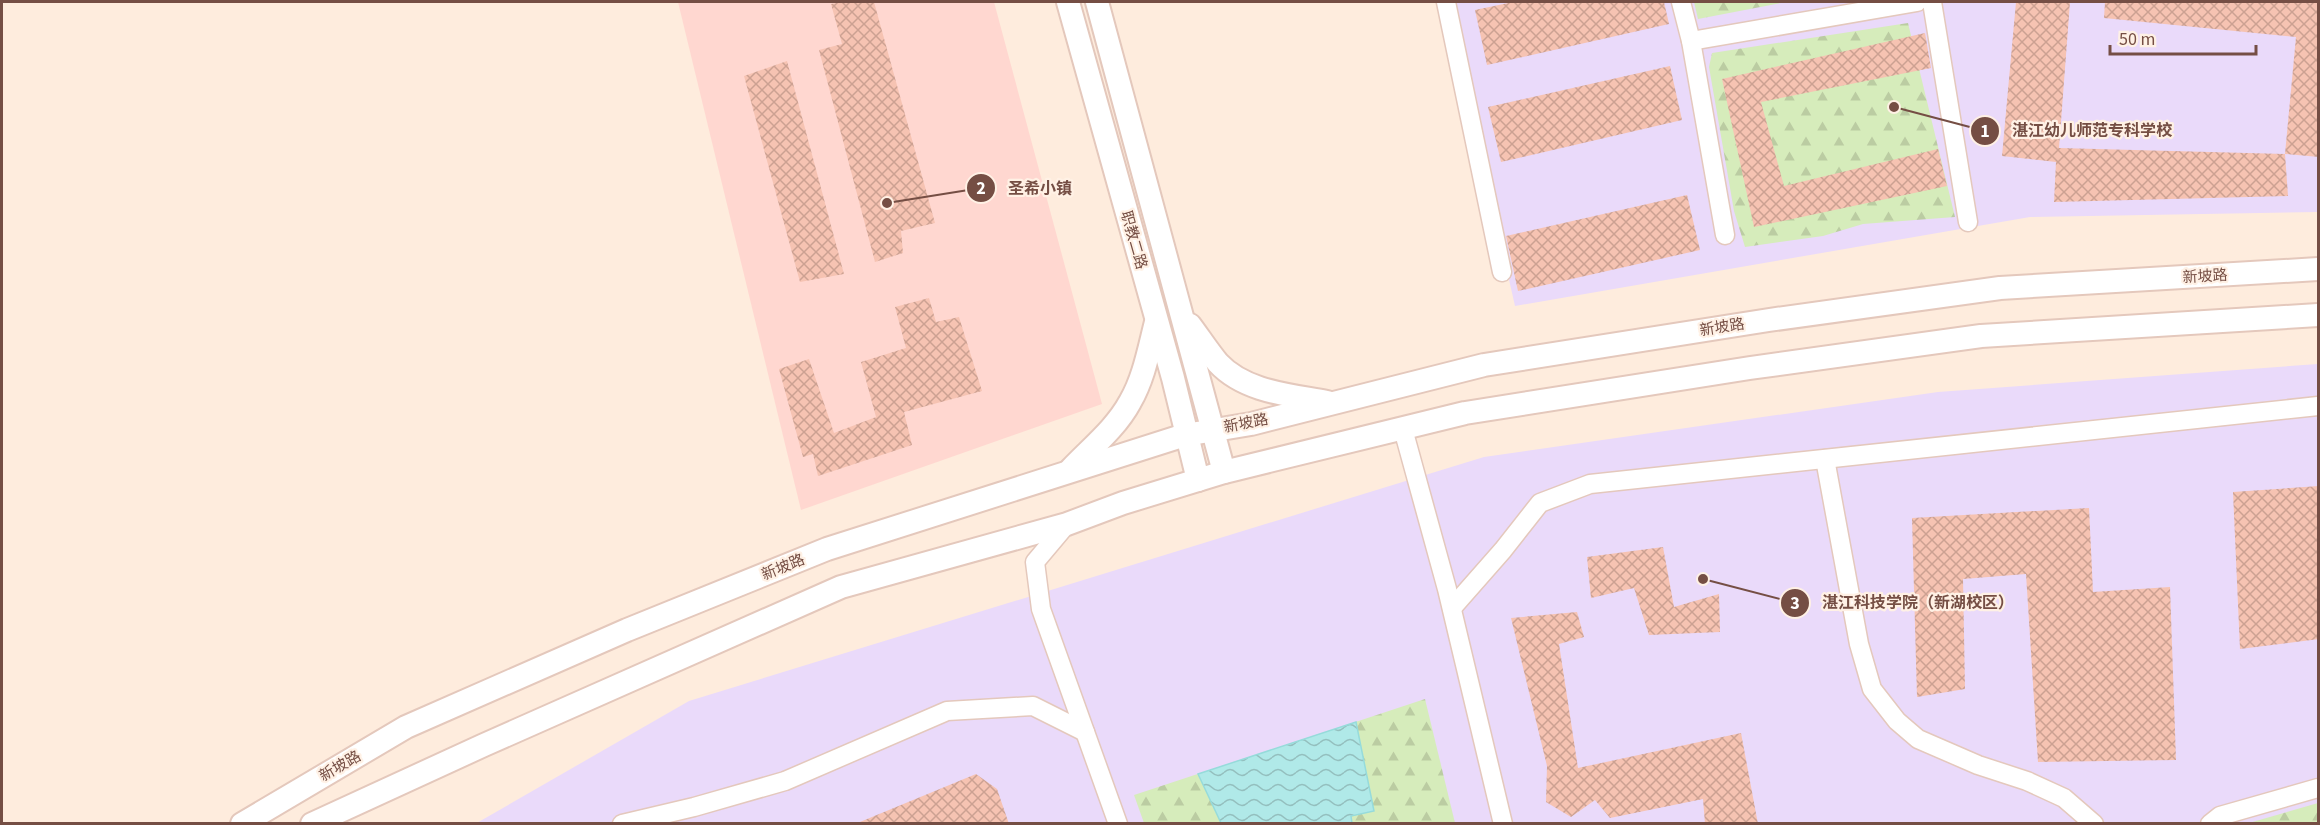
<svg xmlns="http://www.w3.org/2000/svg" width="2320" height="825" font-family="'Source Sans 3','Noto Sans SC',sans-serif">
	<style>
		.commercial { fill: #ffd7d0 }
		.education { fill: #eadafa }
		.forest { fill: url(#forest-firs) }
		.water { fill: url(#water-waves); stroke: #96dbdb; stroke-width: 1.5 }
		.building { fill: url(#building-cross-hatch) }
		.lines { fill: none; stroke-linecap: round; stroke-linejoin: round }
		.minor-casing { stroke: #e4c8bc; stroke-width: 21 }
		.tertiary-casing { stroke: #e4c8bc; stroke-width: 26 }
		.minor { stroke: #fff; stroke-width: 18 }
		.tertiary { stroke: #fff; stroke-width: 22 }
		.labels { text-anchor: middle; stroke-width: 4.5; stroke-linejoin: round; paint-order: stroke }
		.street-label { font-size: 15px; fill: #754e44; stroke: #fff1e5 }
		.leader { fill: none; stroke: #754e44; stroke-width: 2 }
		.callout-dot { fill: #754e44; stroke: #fff1e5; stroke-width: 2 }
		.mark-label { font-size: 18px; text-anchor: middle; font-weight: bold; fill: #fff }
		.callout-label { font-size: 16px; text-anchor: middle; font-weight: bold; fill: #754e44; stroke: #fff1e5; stroke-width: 4.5; stroke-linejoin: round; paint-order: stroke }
	</style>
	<defs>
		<pattern id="forest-firs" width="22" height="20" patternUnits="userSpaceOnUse" patternTransform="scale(1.5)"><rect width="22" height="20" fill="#d6ecbb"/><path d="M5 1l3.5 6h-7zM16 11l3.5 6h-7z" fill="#bbcca2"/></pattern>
		<pattern id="water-waves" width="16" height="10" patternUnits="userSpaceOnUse" patternTransform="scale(1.5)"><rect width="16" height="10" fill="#b0e9e8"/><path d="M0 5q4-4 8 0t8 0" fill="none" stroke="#94bfbe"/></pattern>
		<pattern id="building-cross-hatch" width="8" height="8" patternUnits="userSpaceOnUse" patternTransform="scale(1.5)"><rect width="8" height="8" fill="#f6c3b2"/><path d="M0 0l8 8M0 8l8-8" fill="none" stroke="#cca192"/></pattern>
	</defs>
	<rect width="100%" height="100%" fill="#feecdd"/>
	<path class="commercial" d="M678,2h316l108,402 -301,106z"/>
	<g class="education">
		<path d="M1446,2h872v210l-288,5 -515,89z"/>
		<path d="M2318,364v459l-1843,1 214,-123 795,-244 454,-65z"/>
	</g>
	<g class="forest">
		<path d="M1694,2h92l-88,17z"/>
		<path d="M1908,23l47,194 -92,7 -40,12 -78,11 -11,-36 -25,-144 3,-14z"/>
		<path d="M1425,699l30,124h-311l-10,-28z"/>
		<path d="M2318,803v20h-69z"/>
	</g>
	<path class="water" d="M1356,722l18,89 -23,5 1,7h-131l-23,-49z"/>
	<g class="building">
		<path d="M842,2h32l61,221 -34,8 2,22 -28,9 -56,-212 23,-6 -11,-40z"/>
		<path d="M1513,2h151l5,22 -182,41 -12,-55z"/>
		<path d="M2016,2h54l-11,146 226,6 3,42 -234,6 2,-40 -54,-6z"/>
		<path d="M2105,2h214v155l-34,-3 11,-117 -192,-19z"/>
		<path d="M1925,33l6,35 -170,34 23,84 154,-37 9,37 -193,41 -32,-148z"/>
		<path d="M787,61l57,213 -44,8 -56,-206z"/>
		<path d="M1670,66l12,54 -181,42 -13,-55z"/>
		<path d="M1687,195l13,55 -182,41 -12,-55z"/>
		<path d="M929,298l7,24 23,-5 23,74 -78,21 8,33 -94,31 -5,-22 -10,3 -24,-88 30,-10 25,74 42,-16 -15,-55 45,-14 -11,-41z"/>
		<path d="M2319,486v153l-79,10 -7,-157z"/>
		<path d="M2089,508l4,84 77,-5 6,173 -138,2 -12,-188 -63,5 2,110 -48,8 -5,-179z"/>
		<path d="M1663,547l11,60 45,-13 1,38 -71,3 -15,-47 -43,10 -4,-41z"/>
		<path d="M1577,612l7,25 -25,7 19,124 163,-35 17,91h-53l-2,-25 -93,19 -15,-18 -24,17 -25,-15 1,-36 -36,-148z"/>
		<path d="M976,774l21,15 12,35h-154z"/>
	</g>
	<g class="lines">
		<g class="minor-casing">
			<g id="minor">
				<path d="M1446,2l56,270"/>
				<path d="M1681,2l10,39 34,194"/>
				<path d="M1932,2l36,220"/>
				<path d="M1691,41l226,-39"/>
				<path d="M1403,429l44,160 56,235"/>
				<path d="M1825,459l34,185 13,45 25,32 21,18 60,26 49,16 37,17 30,26"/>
				<path d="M1067,524l-32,38 6,47 77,215"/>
				<path d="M1452,608l51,-58 37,-47 50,-19 728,-78"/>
				<path d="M622,824l72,-17 91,-26 162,-70 86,-5 52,26"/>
				<path d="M2210,824l10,-8 98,-28"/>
			</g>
		</g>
		<g class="tertiary-casing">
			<g id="tertiary">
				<path d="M1068,2l105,376 25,102"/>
				<path d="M1097,2l127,470"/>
				<path d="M1190,325c9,12 18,26 28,38 27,29 72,32 109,39"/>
				<path d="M1071,469c20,-21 45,-41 59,-67 14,-24 19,-53 26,-80"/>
				<path d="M242,824l164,-97 221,-97 200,-81 358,-114 66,-11 233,-59 285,-45 231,-32 318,-19"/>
				<path d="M312,824l172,-79 357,-158 226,-63 56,-21 101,-31 241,-59 285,-45 231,-32 337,-21"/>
			</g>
		</g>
		<use href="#minor" class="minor"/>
		<use href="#tertiary" class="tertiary"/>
	</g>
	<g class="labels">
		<g class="street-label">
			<text transform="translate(1134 240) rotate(74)" y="5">职教二路</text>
			<text transform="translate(2205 276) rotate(-3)" y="5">新坡路</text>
			<text transform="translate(1722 327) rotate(-9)" y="5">新坡路</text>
			<text transform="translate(1246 423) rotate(-11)" y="5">新坡路</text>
			<text transform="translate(783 567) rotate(-22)" y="5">新坡路</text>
			<text transform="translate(340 766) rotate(-30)" y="5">新坡路</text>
		</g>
	</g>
	<path class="leader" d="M1894 107L1985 131M887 203L981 188M1703 579L1795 603"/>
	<g class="callout-dot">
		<circle cx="1894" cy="107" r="6"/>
		<circle cx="887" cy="203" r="6"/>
		<circle cx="1703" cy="579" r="6"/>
		<circle cx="1985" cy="131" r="15"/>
		<circle cx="981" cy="188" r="15"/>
		<circle cx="1795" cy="603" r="15"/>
	</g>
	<g class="mark-label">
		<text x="1985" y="137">1</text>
		<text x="981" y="194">2</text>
		<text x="1795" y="609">3</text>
	</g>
	<g class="callout-label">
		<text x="2092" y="136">湛江幼儿师范专科学校</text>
		<text x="1040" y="194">圣希小镇</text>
		<text x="1918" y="608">湛江科技学院（新湖校区）</text>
	</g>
	<rect width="2320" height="825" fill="none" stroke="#754e44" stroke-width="6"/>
	<path d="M2110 45v9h146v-9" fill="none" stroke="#754e44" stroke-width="3"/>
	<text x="2119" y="45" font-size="18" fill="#754e44" stroke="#fff1e5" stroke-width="4.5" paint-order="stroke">50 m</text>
</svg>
